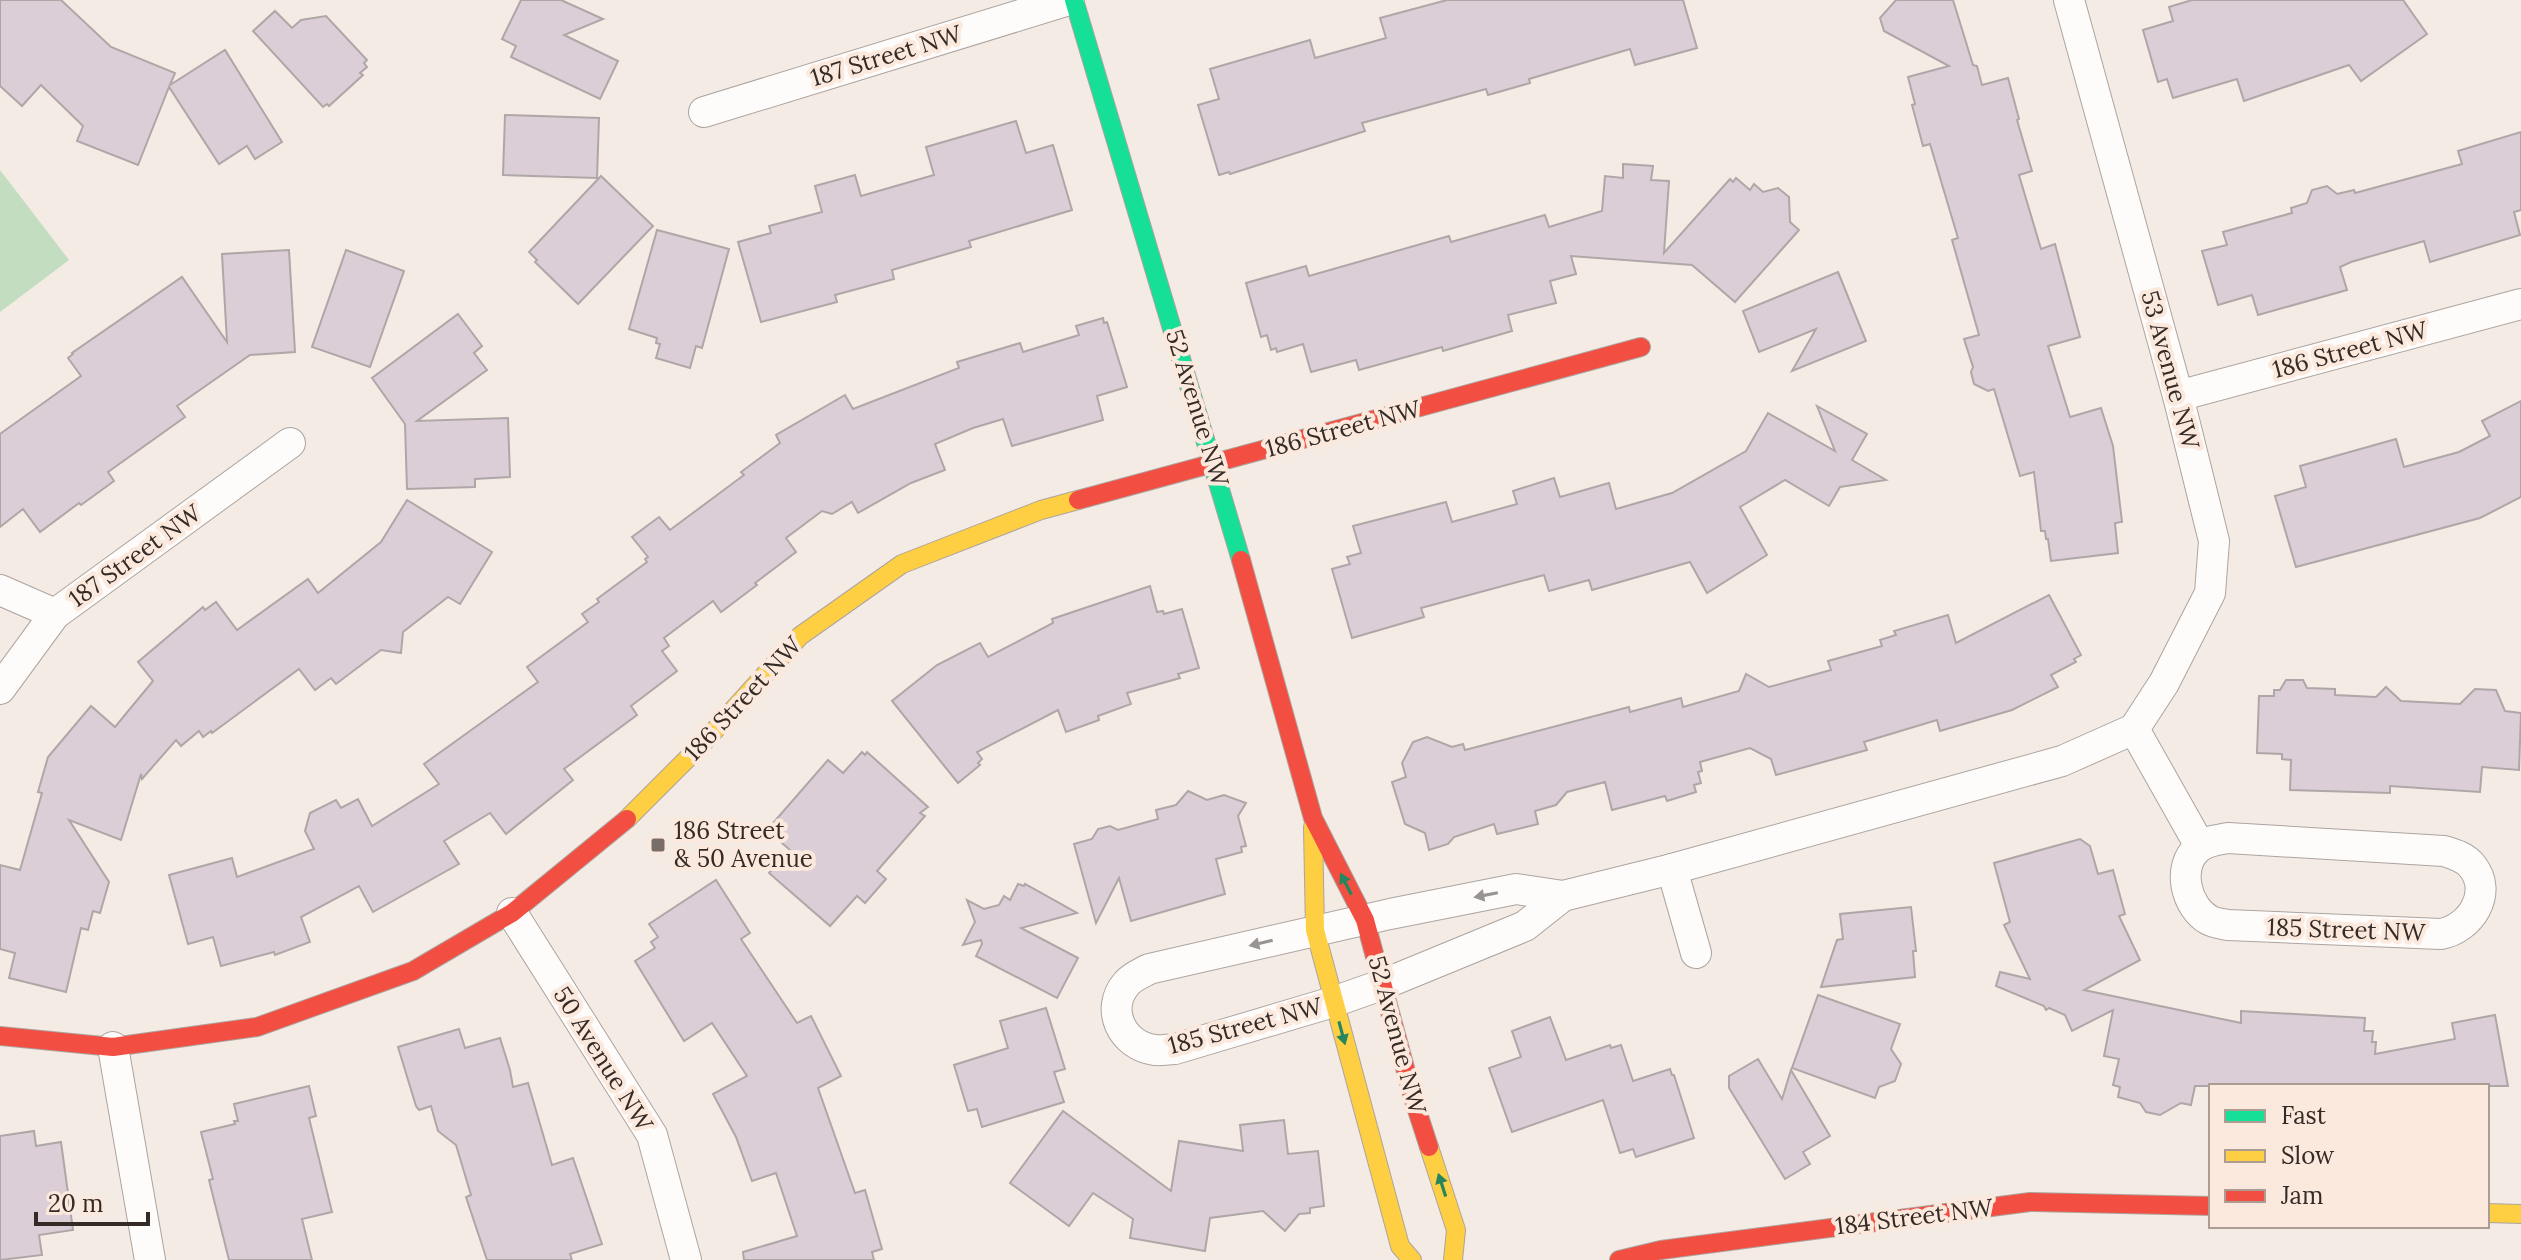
<svg xmlns="http://www.w3.org/2000/svg" width="2521" height="1260" font-family="Lora,serif">
	<style>
		.green { fill: #c2ddc0 }
		.building { fill: #dcced7; stroke: #aea7a7; stroke-width: 2 }
		.lines { fill: none; stroke-linecap: round; stroke-linejoin: round }
		.street-casing { stroke: #aca49f; stroke-width: 32 }
		.fast-casing { stroke: #aca49f; stroke-width: 20 }
		.slow-casing { stroke: #aca49f; stroke-width: 20 }
		.jam-casing { stroke: #aca49f; stroke-width: 20 }
		.street { stroke: #fefcfb; stroke-width: 30 }
		.fast { stroke: #16e098; stroke-width: 18 }
		.slow { stroke: #ffcf43; stroke-width: 18 }
		.jam { stroke: #f24e42; stroke-width: 18 }
		.oneway { fill: #25865f }
		.oneway2 { fill: #999490 }
		.poi-dot { fill: #786e69; stroke: #fce9de; stroke-width: 3 }
		.labels { text-anchor: middle; stroke-width: 8; stroke-linejoin: round; paint-order: stroke }
		.street-label { font-size: 24px; fill: #342b26; stroke: #fce9de }
		.poi-label { font-size: 24px; fill: #342b26; stroke: #fce9de; text-anchor: start }
	</style>
	<rect width="100%" height="100%" fill="#f5ebe5"/>
	<path class="green" d="M0,170l69,90 -69,52z"/>
	<g class="building">
		<path d="M0,0h61l50,47 64,26 -5,12 55,-35 57,92 -27,17 -8,-13 -28,18 -50,-77 -31,78 -61,-24 6,-15 -42,-41 -19,21 -22,-20z"/>
		<path d="M521,0h40l42,19 -39,16 54,26 -18,38 -89,-42 5,-11 -14,-7z"/>
		<path d="M1447,0h236l14,48 -62,17 -5,-16 -101,30 1,4 -42,12 -2,-6 -124,34 3,8 -135,43 -1,-2 -10,3 -21,-70 21,-6 -9,-30 100,-29 5,18 71,-20 -6,-20z"/>
		<path d="M1896,0h57l20,65 4,1 5,19 26,-7 11,41 -2,1 15,51 -13,4 22,74 14,-5 25,93 -32,9 22,71 31,-9 12,38 9,76 -7,1 3,30 -67,8 -3,-22h-2l-1,-8h-4l-7,-59 -14,4 -26,-87 -6,2 -14,-7 -3,-12 2,-5 -9,-28 15,-4 -27,-95 6,-2 -28,-94 -7,2 -11,-41 3,-1 -7,-27 41,-11 -65,-35 -4,-13z"/>
		<path d="M2192,0h211l24,34 -66,47 -12,-16 -105,36 -7,-22 -64,19 -6,-19 -9,3 -15,-52 30,-9 -4,-14z"/>
		<path d="M275,11l17,17 9,-8 25,-4 41,44 -3,3 3,4 -7,6 3,2 -34,31 -2,-2 -4,3 -70,-76z"/>
		<path d="M505,115l94,3 -2,60 -94,-3z"/>
		<path d="M1016,121l10,32 27,-8 19,65 -103,31 2,6 -79,23 2,9 -59,16 2,7 -76,20 -23,-80 33,-9 -2,-7 53,-14 -7,-26 40,-11 6,21 73,-21 -8,-28z"/>
		<path d="M2521,132v78l-7,2 6,23 -90,27 -6,-21 -73,21 -11,5 7,23 -89,25 -6,-20 -34,10 -16,-54 25,-6 -4,-13 69,-19 -1,-5 16,-5 5,-13 15,-4 10,8 17,-4 1,3 107,-29 -4,-13z"/>
		<path d="M1623,164l30,2 -2,14 18,1 -5,72 66,-74 3,3 3,-4 14,12 4,-6 9,8 15,-4 11,9 1,25 9,8 -64,72 -43,-37 -121,-9 5,18 -26,7 6,22 -48,12 4,16 -69,20 -1,-4 -83,23 -3,-10 -45,12 -8,-28 -26,8 -1,-4 -5,2 -4,-15 -6,2 -15,-54 60,-17 3,10 140,-40 2,6 94,-27 4,12 53,-16 3,-35 18,2z"/>
		<path d="M601,176l52,50 -75,78 -43,-42 2,-2 -8,-8z"/>
		<path d="M657,230l72,19 -27,99 -6,-2 -6,22 -34,-10 4,-14 -4,-1 1,-5 -28,-9z"/>
		<path d="M289,250l6,102 -45,3 -73,51 8,11 -77,55 6,9 -33,24 -2,-2 -39,29 -17,-23 -23,18v-93l81,-58 -13,-18 5,-4 -1,-1 110,-76 45,65 -5,-88z"/>
		<path d="M346,250l58,21 -34,96 -58,-20z"/>
		<path d="M1838,272l28,69 -74,30 24,-42 -57,23 -16,-41z"/>
		<path d="M458,314l24,32 -8,7 13,17 -70,51 91,-3 2,59 -35,2v8l-68,2 -2,-65 -33,-46z"/>
		<path d="M1103,318l1,5 3,-1 20,65 -30,9 6,24 -91,26 -9,-27 -30,9 -38,16 10,26 -34,13 -53,30 -6,-11 -20,12 -10,-3 -36,27 10,14 -41,31 2,2 -36,27 -8,-11 -49,37 5,8 -7,5 15,20 -46,35 6,9 -73,54 9,11 -67,54 -16,-21 -46,28 15,23 -86,48 -14,-26 -58,31 9,25 -35,13 -1,-3 -53,14 -8,-29 -25,7 -19,-69 63,-17 5,19 77,-28 -9,-18 5,-18 26,-13 5,8 17,-9 14,27 67,-42 -15,-20 114,-82 -11,-15 61,-45 -6,-8 17,-12 -2,-3 50,-37 -2,-3 3,-2 -16,-20 27,-20 11,13 74,-55 -3,-3 39,-29 -4,-8 69,-40 8,14 106,-41 -2,-6 63,-19 3,9 56,-17 -3,-9z"/>
		<path d="M2521,401v96l-41,21 -184,49 -21,-71 31,-9 -6,-21 96,-27 8,28 55,-15 31,-16 -8,-15z"/>
		<path d="M1817,406l50,28 -15,26 34,20 -46,7 -11,19 -44,-26 -45,27 27,48 -60,38 -17,-31 -98,28 -3,-10 -40,11 -5,-16 -123,33 3,9 -72,21 -20,-69 18,-5 -3,-7 14,-4 -8,-27 93,-24 6,20 65,-18 -4,-13 41,-13 6,19 49,-14 7,26 56,-16 74,-42 22,-38 67,38z"/>
		<path d="M407,500l85,52 -32,52 -12,-7 -45,35 -2,21 -20,-3 -45,34 -5,-6 -16,12 -16,-21 -87,64 -1,-2 -8,6 -4,-6 -18,15 -5,-6 -34,39 -1,-5 -20,66 -52,-20 40,62 -9,31 -7,-2 -5,19 -7,-2 -15,64 -57,-14 6,-25 -15,-4v-84l20,5 22,-77 -4,-1 10,-35 43,-51 24,21 38,-46 -15,-19 65,-55 2,3 11,-8 21,28 71,-51 10,14 63,-51z"/>
		<path d="M1150,586l7,26 6,-1 1,3 18,-5 17,59 -21,6 2,4 -53,15 4,11 -33,12 1,4 -33,12 -8,-22 -81,42 5,7 -4,4 2,2 -22,18 -66,-82 45,-36 43,-22 8,14 65,-34 -1,-4z"/>
		<path d="M2049,595l32,60 -7,4 2,3 -25,13 7,12 -46,23 -72,21 -3,-11 -73,22 3,8 -91,25 -5,-16 -21,-11 -50,14 2,9 -4,1 3,11 -7,2 2,7 -29,9 -2,-5 -53,14 -7,-28 -38,10 -11,13 -21,6 3,13 -41,10 -3,-10 -40,13 -6,7 -19,6 -4,-17 -20,-9 -13,-42 14,-5 -4,-14 11,-21 14,-5 25,10 11,-3 2,6 164,-43 1,5 51,-14 2,9 56,-16 7,-17 23,13 62,-17 -3,-9 54,-15 -2,-6 16,-5 -2,-4 54,-16 8,28z"/>
		<path d="M2286,680h17l4,8 28,1v6l41,2 10,-10 15,14 59,3 15,-15 21,1 9,21 16,2 -2,57 -37,-3 -2,25 -90,-6v7l-100,-3 1,-30 -9,-1v-5l-25,-1 2,-57h15v-6h6z"/>
		<path d="M862,752l3,3 2,-3 61,55 -8,6 5,3 -48,55 9,8 -21,24 -8,-7 -27,30 -61,-53 21,-23 -23,-20 61,-70 15,13z"/>
		<path d="M1188,791l19,9 17,-5 22,8 -8,13 8,30 -5,1 1,5 -26,7 9,35 -94,27 -12,-43 -23,45 -22,-79 18,-5 6,-10 12,-3 8,4 40,-11 -2,-9 20,-5z"/>
		<path d="M2080,839l10,7 8,28 15,-4 12,44 -6,2 21,44 -56,30 157,33v-12l124,7 -1,13h9l-1,11h4l-1,12 80,-15 -3,-16 43,-8 13,71h-313l-4,19 -10,-2 -21,12 -14,-3 -6,-9 -22,-6 2,-10 -7,-2 6,-26 -15,-3 9,-46 -41,21 -7,-16 -16,-7 -3,2 -2,-4 -48,-20 4,-14 30,7 -26,-54 6,-3 -16,-59z"/>
		<path d="M716,880l34,53 -9,6 56,84 14,-7 30,60 -23,12 37,105 10,-3 17,59 -10,3 2,8h-130l-1,-8 54,-16 -21,-63 -24,8 -16,-44 -23,-43 34,-18 -35,-53 -28,18 -49,-80 20,-13 -4,-6 7,-5 -9,-13z"/>
		<path d="M1018,884l6,2 1,-2 52,29 -56,15 57,30 -21,40 -81,-42 6,-12 -1,-4 -18,5 12,-23 -8,-22 17,9 15,-4 5,-9 6,4z"/>
		<path d="M1911,907l5,44h-3l2,26 -94,10 16,-47 6,-1 -3,-25z"/>
		<path d="M1818,995l82,29 -9,25 10,15 -6,17 -16,6 -4,11 -83,-30z"/>
		<path d="M1046,1008l19,61 -11,3 10,30 -82,25 -5,-18 -9,2 -14,-46 54,-17 -8,-27z"/>
		<path d="M1550,1017l16,43 44,-15 1,3 10,-3 12,36 37,-12 2,6h2l20,63 -58,19 -3,-8 -13,4 -17,-53 -91,32 -23,-64 32,-11 -9,-26z"/>
		<path d="M459,1029l6,19 35,-10 10,32 3,17 15,-4 24,82 21,-7 29,86 -32,10 2,6h-85l-21,-63 5,-2 -15,-50 -18,-14 -7,-25 -12,4 -3,-4 -18,-59z"/>
		<path d="M1758,1059l24,40 9,-29 39,66 -27,16 7,12 -25,15 -56,-91v-12z"/>
		<path d="M309,1086l7,30 -7,2 23,94 -30,7 10,41h-83l-20,-80 4,-1 -12,-47 34,-8 -1,-3h4l-4,-17z"/>
		<path d="M1063,1111l108,80 8,-50 64,10 -3,-26 44,-5 4,34 30,-3 6,55 -14,2v5l-11,1 -14,17 -22,-20 -53,7 -5,33 -75,-13 3,-19 -40,-26 -24,33 -59,-43z"/>
		<path d="M34,1131l2,15 25,-4 12,88 -34,5 3,20 -42,5v-124z"/>
	</g>
	<g class="lines">
		<g class="street-casing">
			<g id="street">
				<path d="M2069,0l109,396 36,145 -4,52 -46,90 -30,46"/>
				<path d="M704,112l365,-112"/>
				<path d="M2178,396l343,-92"/>
				<path d="M0,590l55,24"/>
				<path d="M0,689l55,-75 235,-171"/>
				<path d="M2134,729l66,117"/>
				<path d="M2228,838l216,13c10,3 21,6 28,15 22,27 -2,63 -31,68l-213,-9c-5,-1 -14,-2 -19,-5 -23,-13 -33,-53 -11,-72 8,-7 19,-8 30,-10z"/>
				<path d="M1672,869l24,84"/>
				<path d="M1563,896l-38,30 -141,58 -51,18 -158,47c-6,0 -14,2 -20,1 -33,-4 -51,-41 -28,-67 5,-6 15,-10 22,-14l241,-55 126,-25 47,7 109,-27 390,-108 72,-32"/>
				<path d="M512,913l140,222 34,125"/>
				<path d="M113,1047l37,213"/>
			</g>
		</g>
		<g class="fast-casing">
			<path id="fast" d="M1074,0l167,560"/>
		</g>
		<g class="slow-casing">
			<g id="slow">
				<path d="M627,819l77,-77 96,-106 102,-72 139,-54 37,-10"/>
				<path d="M1313,827l2,103 85,316 12,14"/>
				<path d="M1429,1147l27,83 -3,30"/>
				<path d="M2487,1213l34,1"/>
			</g>
		</g>
		<g class="jam-casing">
			<g id="jam">
				<path d="M1078,500l563,-153"/>
				<path d="M1241,560l72,258 52,102 49,181 15,46"/>
				<path d="M0,1036l113,11 144,-20 156,-56 99,-58 115,-94"/>
				<path d="M1619,1260l42,-10 369,-48 181,4"/>
			</g>
		</g>
		<use href="#street" class="street"/>
		<use href="#fast" class="fast"/>
		<use href="#slow" class="slow"/>
		<use href="#jam" class="jam"/>
	</g>
	<defs><path id="oneway-solid" d="M-6-.8H1V-3.2L6.5 0L1 3.2V.8H-6Z" transform="scale(2)"/></defs>
	<g class="oneway">
		<use href="#oneway-solid" transform="translate(1346 884) rotate(-117)"/>
		<use href="#oneway-solid" transform="translate(1342 1033) rotate(75)"/>
		<use href="#oneway-solid" transform="translate(1442 1185) rotate(-108)"/>
	</g>
	<g class="oneway2">
		<use href="#oneway-solid" transform="translate(1486 895) rotate(169)"/>
		<use href="#oneway-solid" transform="translate(1261 943) rotate(167)"/>
	</g>
	<rect class="poi-dot" x="650" y="837" width="16" height="16" rx="4"/>
	<g class="labels">
		<g class="street-label">
			<text transform="translate(886 56) rotate(-17)" y="8">187 Street NW</text>
			<text transform="translate(2350 350) rotate(-15)" y="8">186 Street NW</text>
			<text transform="translate(2170 370) rotate(75)" y="8">53 Avenue NW</text>
			<text transform="translate(1197 408) rotate(73)" y="8">52 Avenue NW</text>
			<text transform="translate(1343 429) rotate(-15)" y="8">186 Street NW</text>
			<text transform="translate(135 556) rotate(-36)" y="8">187 Street NW</text>
			<text transform="translate(743 699) rotate(-47)" y="8">186 Street NW</text>
			<text transform="translate(2346 930) rotate(2)" y="8">185 Street NW</text>
			<text transform="translate(1245 1026) rotate(-15)" y="8">185 Street NW</text>
			<text transform="translate(1397 1035) rotate(75)" y="8">52 Avenue NW</text>
			<text transform="translate(603 1059) rotate(58)" y="8">50 Avenue NW</text>
			<text transform="translate(1914 1217) rotate(-7)" y="8">184 Street NW</text>
		</g>
		<g class="poi-label">
			<text x="674" y="839">186 Street<tspan x="674" dy="28">&amp; 50 Avenue</tspan></text>
		</g>
	</g>
	<rect x="2209" y="1084" width="280" height="144" fill="#fce9de" stroke="#ac9d94" stroke-width="2"/>
	<rect x="2225" y="1110" width="40" height="12" fill="#16e098" stroke="#ac9d94" stroke-width="2"/>
	<text x="2281" y="1124" font-size="24" fill="#342b26">Fast</text>
	<rect x="2225" y="1150" width="40" height="12" fill="#ffcf43" stroke="#ac9d94" stroke-width="2"/>
	<text x="2281" y="1164" font-size="24" fill="#342b26">Slow</text>
	<rect x="2225" y="1190" width="40" height="12" fill="#f24e42" stroke="#ac9d94" stroke-width="2"/>
	<text x="2281" y="1204" font-size="24" fill="#342b26">Jam</text>
	<path d="M36 1212v12h112v-12" fill="none" stroke="#342b26" stroke-width="4"/>
	<text x="48" y="1212" font-size="24" fill="#342b26" stroke="#fce9de" stroke-width="6" paint-order="stroke">20 m</text>
</svg>
